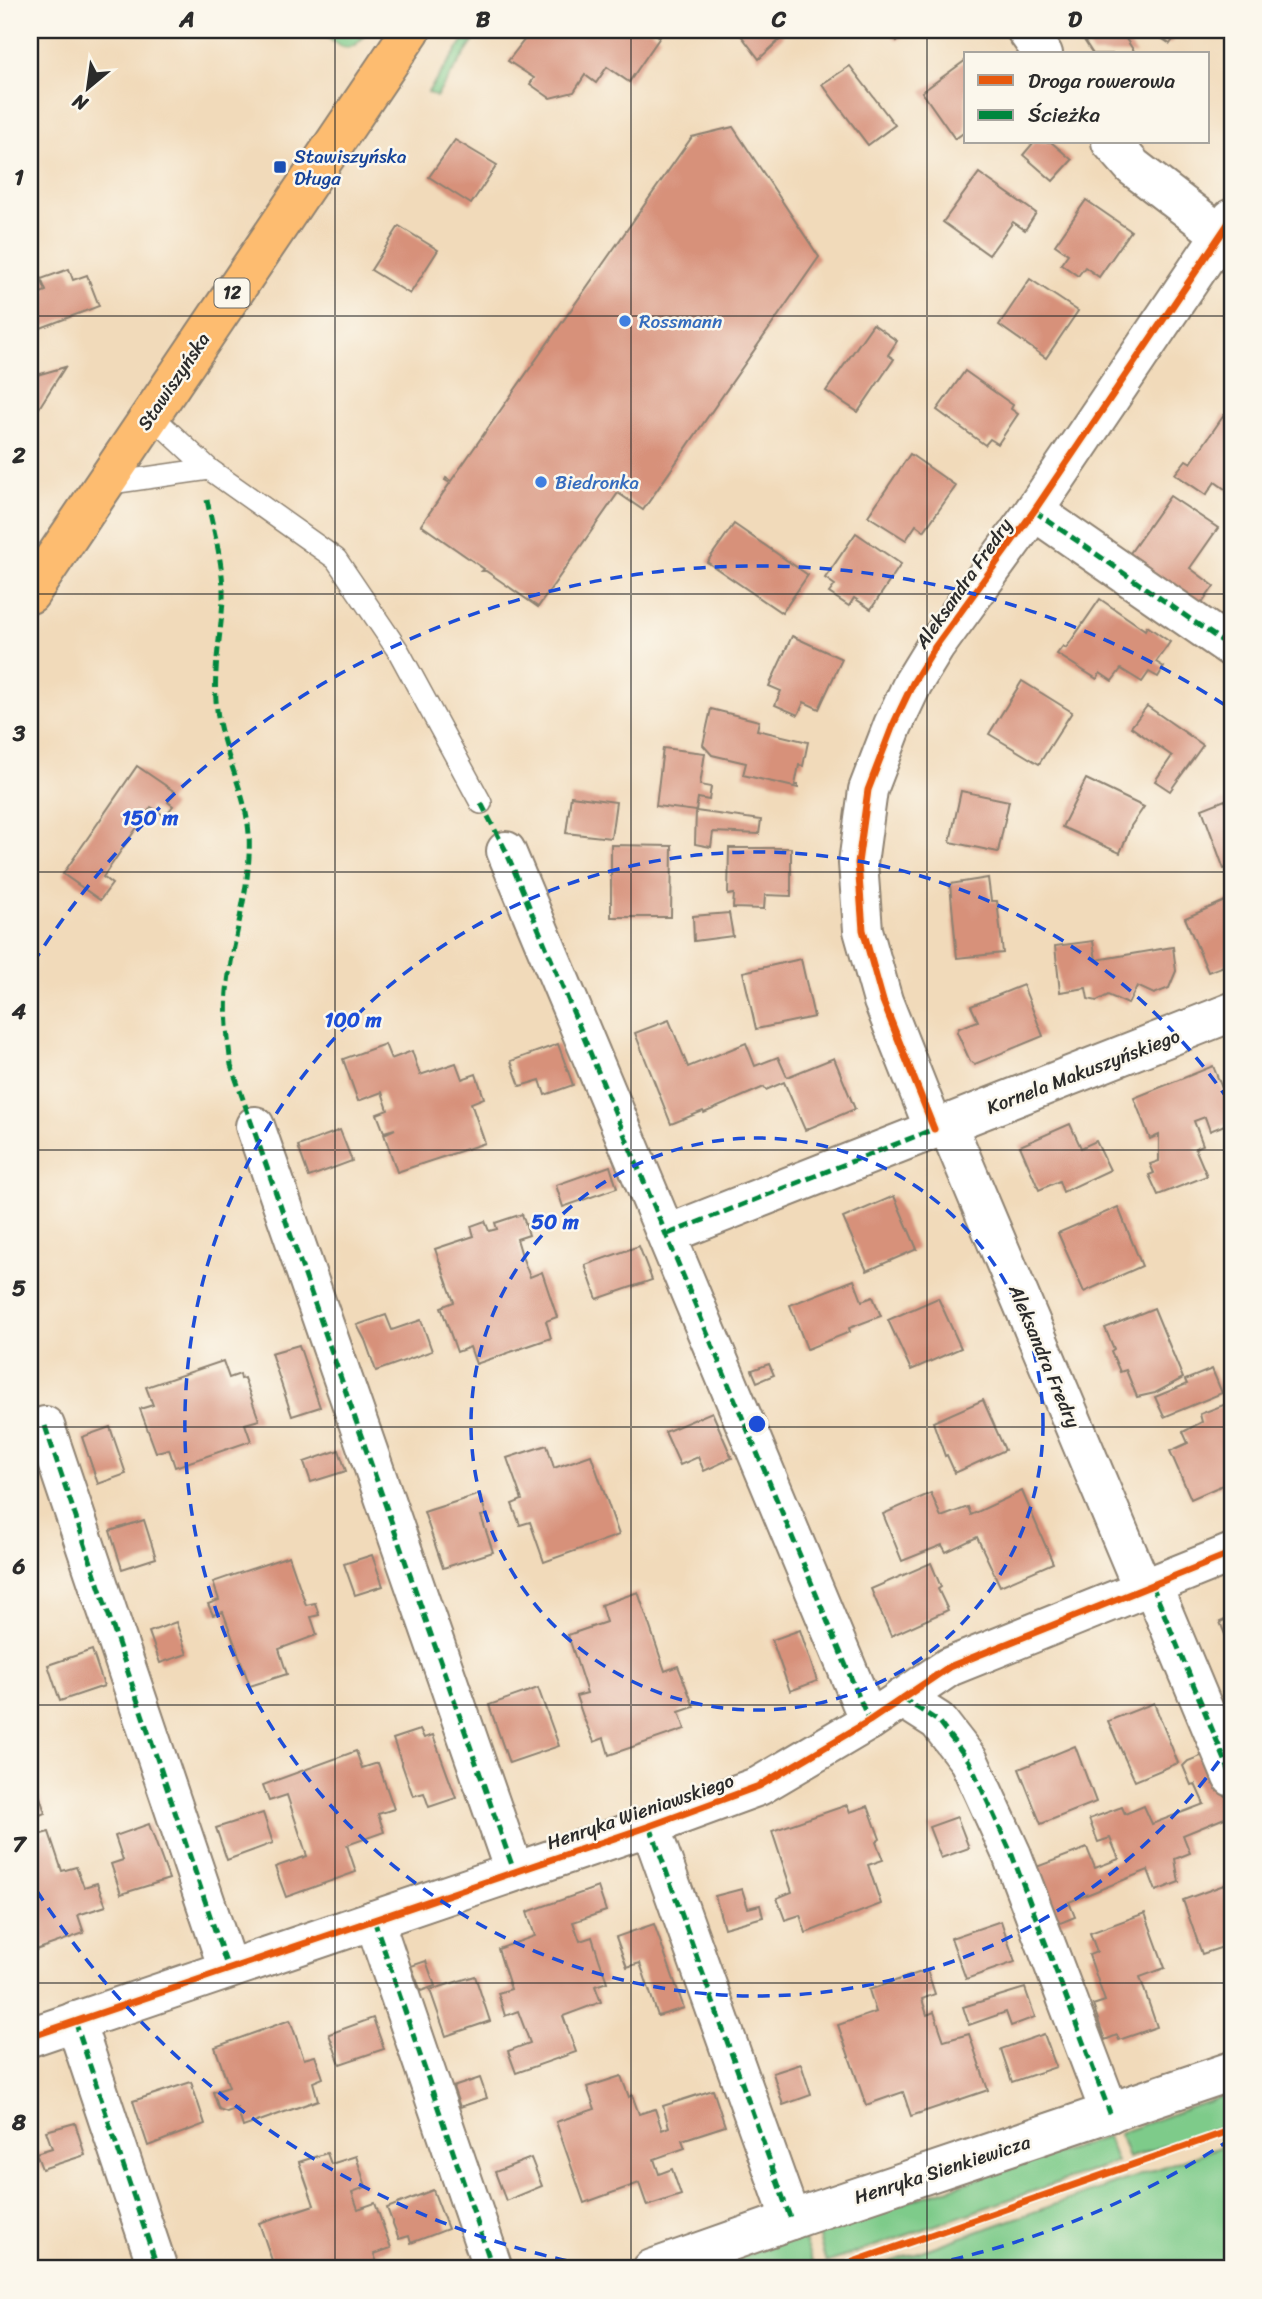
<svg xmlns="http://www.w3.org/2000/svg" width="1262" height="2299" font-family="Sriracha,sans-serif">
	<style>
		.green { fill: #7ecb8a; stroke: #547b5a; stroke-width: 2 }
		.building { fill: #d7917a }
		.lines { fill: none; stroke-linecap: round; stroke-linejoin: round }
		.lane-casing { stroke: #8e8272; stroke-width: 24 }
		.street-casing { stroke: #8e8272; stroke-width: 42 }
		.primary-casing { stroke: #8e8272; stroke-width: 42 }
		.lane { stroke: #fff; stroke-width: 21 }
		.street { stroke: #fff; stroke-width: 38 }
		.primary { stroke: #fdbc6f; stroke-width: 38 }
		.quiet { stroke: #00873e; stroke-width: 5; stroke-dasharray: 10 5; stroke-linecap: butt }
		.cycleway-casing { stroke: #fbf7ec; stroke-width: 11 }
		.cycleway { stroke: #e8590c; stroke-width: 7 }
		.grid { fill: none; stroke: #2b2b2b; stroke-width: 2; stroke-opacity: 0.55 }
		.ring { fill: none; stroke: #1d4ed8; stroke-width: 3.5; stroke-dasharray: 12 9 }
		.transit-dot { fill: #1a4fb4; stroke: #fbf7ec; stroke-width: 2.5 }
		.shop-dot { fill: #3f7fe0; stroke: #fbf7ec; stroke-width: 2.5 }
		.labels { text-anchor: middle; stroke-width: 5; stroke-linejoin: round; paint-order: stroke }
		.shield { fill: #fbf7ec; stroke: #696865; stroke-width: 2 }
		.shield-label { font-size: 18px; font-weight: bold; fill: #2b2b2b }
		.transit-label { font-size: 19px; fill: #164399; stroke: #fbf7ec; text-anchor: start }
		.shop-label { font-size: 19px; fill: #366cbe; stroke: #fbf7ec; text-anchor: start }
		.street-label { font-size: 19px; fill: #2b2b2b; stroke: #fbf7ec }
		.centre { fill: #1d4ed8; stroke: #fbf7ec; stroke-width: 3.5 }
		.ring-label { font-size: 21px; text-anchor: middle; font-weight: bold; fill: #1d4ed8; stroke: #fbf7ec; stroke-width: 5; stroke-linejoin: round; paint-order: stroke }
		.neatline { fill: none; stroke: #2b2b2b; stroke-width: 2.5 }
		.grid-label { font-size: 23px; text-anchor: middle; font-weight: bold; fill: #2b2b2b }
	</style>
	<rect width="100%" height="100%" fill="#fbf7ec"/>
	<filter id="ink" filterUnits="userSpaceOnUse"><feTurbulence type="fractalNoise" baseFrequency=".0143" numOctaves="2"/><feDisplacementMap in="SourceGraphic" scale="14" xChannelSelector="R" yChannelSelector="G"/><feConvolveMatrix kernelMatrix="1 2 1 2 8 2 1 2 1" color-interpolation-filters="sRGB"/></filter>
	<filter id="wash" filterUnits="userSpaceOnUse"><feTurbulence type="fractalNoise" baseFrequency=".00686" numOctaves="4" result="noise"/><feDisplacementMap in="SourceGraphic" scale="28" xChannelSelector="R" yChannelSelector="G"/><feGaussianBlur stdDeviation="1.57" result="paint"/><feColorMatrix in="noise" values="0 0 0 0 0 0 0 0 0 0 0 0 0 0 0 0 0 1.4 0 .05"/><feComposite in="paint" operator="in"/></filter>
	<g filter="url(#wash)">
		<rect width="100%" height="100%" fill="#f1daba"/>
		<g class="green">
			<path d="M324,30h44c-16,25 -26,21 -46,2z"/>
			<path d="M477,30h4l-45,67 -8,-5 36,-52 5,2z"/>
			<path d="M1232,2093v30l-104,35 -9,-25z"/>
			<path d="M1107,2137l10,25 -291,101 -9,-32z"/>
			<path d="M1232,2143v126h-362z"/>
			<path d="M802,2235l12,32 -6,2h-102z"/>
		</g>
		<g id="blocks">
			<g class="building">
				<path d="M529,30h121l10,7 -31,45 -22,-15 -11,16 -11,-8 -11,17 -24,6 -20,-14 4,-6 -26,-17 20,-26 -2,-1z"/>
				<path d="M737,30h41l6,6 -25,23z"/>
				<path d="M889,30h22l-14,11z"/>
				<path d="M1080,30h40l16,24h-43l-15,-23z"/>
				<path d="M1154,30h26l-10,14 -18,-12z"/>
				<path d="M966,60v71l-11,8 -33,-47z"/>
				<path d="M850,66l45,59 -27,20 -46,-61z"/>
				<path d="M733,127l86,130 -176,253 -25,-17 -80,114 -52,-36h-4l2,-2 -63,-44 29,-42 -5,-3 1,-2 5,3 241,-344z"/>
				<path d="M455,140l42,25 -26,39 -42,-27z"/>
				<path d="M1034,142h17l21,18 -19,21 -30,-26z"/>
				<path d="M979,173l57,40 -11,17 -12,-8 -24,33 -46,-33z"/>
				<path d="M1086,200l45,31 -32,46 -14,-10 -7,9 -17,-12 7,-10 -13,-9z"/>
				<path d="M399,226l39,24 -28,44 -39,-24z"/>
				<path d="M69,269l4,11 14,-5 12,31 -69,26v-35l16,-6 -5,-12z"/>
				<path d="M1030,279l48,32 -32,47 -47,-33z"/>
				<path d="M873,324l24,17 -9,14 6,4 -36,53 -32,-21z"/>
				<path d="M65,367l-35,55v-45z"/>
				<path d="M965,371l48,34 -2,4 7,5 -20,30 -8,-5 -5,6 -48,-35z"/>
				<path d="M1224,415l8,5v74l-17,-12 -9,13 -31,-21 11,-14 5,3z"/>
				<path d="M910,454l46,32 -32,45 -8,-6 -10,15 -38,-24z"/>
				<path d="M1170,496l48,32 -28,40 24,18 -14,20 -72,-50z"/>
				<path d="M734,524l74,51 -26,38 -75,-51z"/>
				<path d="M856,533l45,31 -30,45 -17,-11 -5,8 -20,-13 6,-8 -10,-7z"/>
				<path d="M1100,599l45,31 2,-4 23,16 -14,20 8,5 -6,10 -9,-5 -7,10 -21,-13 -9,12 -12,-8 -3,6 -40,-25 6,-8 3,2z"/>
				<path d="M792,636l50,23 -23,50 -15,-7 -6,13 -23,-10 6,-14 -12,-5z"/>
				<path d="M1022,681l50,31 -33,52 -50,-30z"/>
				<path d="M1147,706l56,39 -33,46 -15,-10 17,-25 -41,-29z"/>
				<path d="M711,709l48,12 -2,9 51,12 -5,24 -4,-1 -4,20h3v3l-55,-13 3,-12 -34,-8 -9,-10z"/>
				<path d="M663,748l42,5 -5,32 11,2 -2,13 -11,-2 -2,13 -40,-5z"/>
				<path d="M137,766l38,26 -7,10 5,4 -8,10 -14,-9 -48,70 9,7 -12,16 -37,-26z"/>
				<path d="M1086,779l58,28 -13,19 -11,27 -58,-26z"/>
				<path d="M961,791l48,10 -11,51 -48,-10z"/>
				<path d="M571,796l45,6 -5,36 -45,-5z"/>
				<path d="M1225,800l7,16v50l-8,3 -22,-60z"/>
				<path d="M696,811l65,9 -2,14 -46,-2 -2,15 -16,-3z"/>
				<path d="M611,845l61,1 -1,71h-60z"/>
				<path d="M729,848h62v48l-26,-1 -1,14 -31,-1 1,-14 -6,1z"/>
				<path d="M988,878l3,23h6l6,52 -46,5 -7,-74z"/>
				<path d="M1232,898v65l-24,9 -23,-54z"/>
				<path d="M729,913l4,23 -39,5 -1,-25z"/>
				<path d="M1093,941l3,19 77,-13 3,24 -7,17 -15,6 -17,-8 -9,18 -20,-9 -11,6 -9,-2 -2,-11 -26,4 -5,-46z"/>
				<path d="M801,959l13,58 -58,12 -13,-57z"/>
				<path d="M1023,985l20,51 -68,28 -5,-3 -13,-29 2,-4 19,-7 -7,-15z"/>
				<path d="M669,1020l19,47 58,-24 9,23 23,-9 9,20 47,-19 21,51 -50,21 -21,-48 -18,8 -2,-3 -60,26 -1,-2 -32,13 -36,-91z"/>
				<path d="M385,1044l6,15 21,-8 8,24 36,-12 6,16 14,-5 8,24 -13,5 14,40 -88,29 -13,-38 11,-5 -11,3 -7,-18 11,-4 -6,-18 -24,9 -15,-42z"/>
				<path d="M558,1044l15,41 -28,10 -5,-15 -20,6 -9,-25z"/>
				<path d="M1213,1066l19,47v9l-22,9 -5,-14 -11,4 9,24 -8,3 12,28 -49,19 -9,-20 5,-2 -4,-9 9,-3v-26l-9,4 -16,-41z"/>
				<path d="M1070,1124l11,24 15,-7 14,29 -47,22 -4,-11 -20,9 -19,-44z"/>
				<path d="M340,1130l12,31 -43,16 -11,-31z"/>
				<path d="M610,1166l7,22 -54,19 -7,-22z"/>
				<path d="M894,1196l23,53 -50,22 -24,-53z"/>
				<path d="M1118,1207l24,59 -58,26 -26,-59z"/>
				<path d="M522,1214l7,21 -12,4 6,20 7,18 12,-5 15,45 -11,4 5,17 -75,26 -6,-17 -13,5 -16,-45 13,-5 -19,-53 39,-13 -3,-10 14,-5 4,10 8,-2 -2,-6z"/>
				<path d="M639,1246l13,34 -55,19 -12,-34z"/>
				<path d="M854,1280l8,21 11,-4 8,19 -32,12 1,4 -43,17 -17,-44z"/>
				<path d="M938,1298l23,50 -50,22 -23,-50z"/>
				<path d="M1154,1308l29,70 -28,15 -18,4 -11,-27 -6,2 -9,-21 3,-2 -9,-21z"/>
				<path d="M386,1315l6,15 29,-10 11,31 -56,20 -11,-31 -8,-15z"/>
				<path d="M299,1345l21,62 -28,9 -21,-63z"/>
				<path d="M223,1361l6,17 11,-4 1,5 3,-1 15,42 -14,4 6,17 -76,26 -6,-18 -13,3 -16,-43 13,-4 -7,-18z"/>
				<path d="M769,1364l5,11 -17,7 -5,-12z"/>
				<path d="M1212,1369l10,24 -58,24 -9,-20 32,-13 -2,-4z"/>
				<path d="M983,1400l22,50 -50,23 -8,-18 -2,1 -12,-34z"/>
				<path d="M1226,1404l6,14v63l-41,18 -21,-48 18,-8 -5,-11 19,-10 -2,-8z"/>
				<path d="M712,1412l20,46 -28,13 -6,-14 -18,8 -15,-33z"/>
				<path d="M110,1427l16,47 -28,10 -16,-47z"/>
				<path d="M547,1445l7,23 37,-13 28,80 -75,27 -14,-40 -10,3 -8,-21 10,-4 -15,-42z"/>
				<path d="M339,1450l7,21 -35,11 -7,-20z"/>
				<path d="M1022,1491l31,72 -53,23 -23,-49 -31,15 -4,-7 -40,16 -19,-47 48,-21 10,24 27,-10 3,8z"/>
				<path d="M480,1494l6,21 -5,1 12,36 -50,16 -19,-56z"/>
				<path d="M144,1520l12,38 -34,11 -12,-38z"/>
				<path d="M372,1555l11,31 -28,9 -11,-31z"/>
				<path d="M289,1556l17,49 9,-2 4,12 -8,2 6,18 -38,14 8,25 -37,12 -27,-74 -10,3 -5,-11 11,-4 -6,-18z"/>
				<path d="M931,1563l10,24 -3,2 10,21 -57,26 -20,-47z"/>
				<path d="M638,1592l27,79 13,-5 16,41 -15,5 6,17 -76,26 -5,-17 -10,4 -10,-23 -8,-23 11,-3 -19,-58 38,-13 -5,-17z"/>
				<path d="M1232,1617v35l-12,-30z"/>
				<path d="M176,1622l11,32 -27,9 -11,-31z"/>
				<path d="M800,1630l17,51 -27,10 -18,-51z"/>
				<path d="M92,1650l12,36 -44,15 -12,-36z"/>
				<path d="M538,1688l21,58 -50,17 -20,-58z"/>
				<path d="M1154,1703l24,60 -43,18 -27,-60z"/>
				<path d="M420,1730l4,8 9,-3 23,63 -27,9 -5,-14 -11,3 -20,-57z"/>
				<path d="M1075,1746l21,56 -55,22 -22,-55z"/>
				<path d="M356,1751l6,17 16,-5 16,46 -16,5 6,18 -37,13 9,27 -70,25 -11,-30 32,-11 -20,-61 -18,6 -6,-16z"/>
				<path d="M1211,1752l21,53v10l-49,20 7,18 -15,6 4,23 -23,9 -8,-21 -79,32 6,15 -22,9 -22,-57 56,-21 8,20 24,-9 -9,-21 -12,4 -9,-23 33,-12 3,7 19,-8 8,18 52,-20 -9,-20 -4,1 -8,-19 5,-5z"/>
				<path d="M40,1797l5,16 -15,6v-18z"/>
				<path d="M847,1805l3,7 18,-6 12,33 -4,3 7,18 -15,5 13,39 -75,29 -6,-18 -15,5 -8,-22 15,-6 -20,-61z"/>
				<path d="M263,1813l10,30 -46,17 -11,-32z"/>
				<path d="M957,1817l12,31 -28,10 -12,-31z"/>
				<path d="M149,1824l20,55 -48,15 -10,-30 12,-4 -8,-24z"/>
				<path d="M49,1832l13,39 14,-4 8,20 13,-4 9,23 -28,9 6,18 -54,19v-115z"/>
				<path d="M1232,1882v62l-30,10 -19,-54z"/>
				<path d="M598,1887l8,24 -33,11 7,19 12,-4 7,22 8,23 -12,4 6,16 -38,14 13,36 -60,21 -8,-22 22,-8 -12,-32 -13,5 -7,-23 13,-4 -13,-40 37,-13 -8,-24z"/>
				<path d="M742,1889l6,19 12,-3 3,12 -39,11 -9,-32z"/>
				<path d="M1145,1913l20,55 -25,9 17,50 -38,13 -2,-5 -12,5 -12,-35 12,-4 -16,-46 8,-3 -7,-19z"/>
				<path d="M1001,1921l14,41 -49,17 -15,-41z"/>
				<path d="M654,1924l30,84 -26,8 -18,-53 -13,4 -11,-30z"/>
				<path d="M426,1961l9,25 -14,5 -10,-25z"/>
				<path d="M927,1970l8,24 -13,5 5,16 7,-3 10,29 25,-7 19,56 -77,26 -8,-24 -37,13 -28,-80 38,-13 -7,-22z"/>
				<path d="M475,1976l15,45 -44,15 -16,-46z"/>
				<path d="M1025,1988l10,29 -24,9 -5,-14 -37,13 -6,-18z"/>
				<path d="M373,2018l11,31 -44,15 -11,-30z"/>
				<path d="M290,2020l14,39 11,-3 8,22 -10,4 5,18 -75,27 -6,-19 -10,4 -8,-3 -6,-17 16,-5 -14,-40z"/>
				<path d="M1044,2034l12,33 -44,15 -11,-33z"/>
				<path d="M801,2064l10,31 -28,10 -10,-32z"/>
				<path d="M621,2076l8,21 3,-2 7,19 16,-5 7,21 7,-3 -6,-21 50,-16 12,36 -43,14 3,8 -31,11 5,15 13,-5 9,26 -34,11 -8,-23 -55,20 -28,-81 39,-13 -8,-22z"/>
				<path d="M480,2078l7,20 -27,9 -7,-20z"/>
				<path d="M191,2082l14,42 -57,22 -15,-45z"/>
				<path d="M75,2123l10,32 -43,14 -6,-16 16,-5 -6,-17z"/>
				<path d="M327,2153l4,11 25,-8 10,31 -14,5 6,17 17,-6 16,45 -17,6 5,15h-104l-16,-46 55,-18 -15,-43z"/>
				<path d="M531,2158l11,28 -36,15 -11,-29z"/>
				<path d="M433,2190l15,39 -37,14 -2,-7 -10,3 -12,-31z"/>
				<path d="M30,2211l7,19 -7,3z"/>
			</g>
		</g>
	</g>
	<g filter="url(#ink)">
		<use href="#blocks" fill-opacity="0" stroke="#8e8272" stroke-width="2"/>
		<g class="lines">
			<g class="lane-casing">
				<g id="lane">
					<path d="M151,415l58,54 127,90 63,93 82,151"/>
					<path d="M104,484l105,-15"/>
				</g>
			</g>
			<g class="street-casing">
				<g id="street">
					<path d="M1026,30l17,24"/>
					<path d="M1111,142l22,25 99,76"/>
					<path d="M1034,511l198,137"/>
					<path d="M506,851l363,870"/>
					<path d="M947,1124l196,465"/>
					<path d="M255,1126l259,745"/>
					<path d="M934,1129l-51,-128 -20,-71 -5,-67 10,-73 25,-65 20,-42 22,-36 99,-136 198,-293"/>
					<path d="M668,1234l564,-222"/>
					<path d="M45,1426l183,543"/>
					<path d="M1152,1585l80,192"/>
					<path d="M902,1698l36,23 31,40 43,94 98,258"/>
					<path d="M650,1826l141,394"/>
					<path d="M374,1920l119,349"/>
					<path d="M75,2021l83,248"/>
					<path d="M30,2037l620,-211 109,-40 110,-65 80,-54 283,-114"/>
					<path d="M652,2269l150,-53 430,-145"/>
				</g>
			</g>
			<g class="primary-casing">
				<path id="primary" d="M30,594l381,-564"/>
			</g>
			<use href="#lane" class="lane"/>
			<use href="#street" class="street"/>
			<use href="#primary" class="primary"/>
			<g class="quiet">
				<path d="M207,500c7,32 17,66 16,99 -2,38 -11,74 -6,111 5,42 29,81 32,124 3,53 -17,105 -22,157 -2,25 1,50 4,74l283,806"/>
				<path d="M1034,511l198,137"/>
				<path d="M481,803l25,48 363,870"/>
				<path d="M668,1234l266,-105"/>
				<path d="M45,1426l183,543"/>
				<path d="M1152,1585l80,192"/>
				<path d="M902,1698l36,23 31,40 43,94 98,258"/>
				<path d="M650,1826l141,394"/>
				<path d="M374,1920l119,349"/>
				<path d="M75,2021l83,248"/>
			</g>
			<g class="cycleway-casing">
				<g id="cycleway">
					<path d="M934,1129l-51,-128 -20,-71 -5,-67 10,-73 25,-65 20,-42 22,-36 99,-136 198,-293"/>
					<path d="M30,2037l620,-211 109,-40 110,-65 80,-54 283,-114"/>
					<path d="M833,2269l399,-139"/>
				</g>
			</g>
			<use href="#cycleway" class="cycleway"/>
		</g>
	</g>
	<path class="grid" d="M335,30v2239M631,30v2239M927,30v2239M30,316h1202M30,594h1202M30,872h1202M30,1150h1202M30,1427h1202M30,1705h1202M30,1983h1202"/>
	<g class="ring">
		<circle cx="757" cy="1424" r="286"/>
		<path d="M1231 1744A572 572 0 1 1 1231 1104"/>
		<path d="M1231 2139A858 858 0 0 1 906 2269M608 2269A858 858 0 0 1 33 1885M33 963A858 858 0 0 1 1231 709"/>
	</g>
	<rect class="transit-dot" x="273" y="160" width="14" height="14" rx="3.5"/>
	<g class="shop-dot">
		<circle cx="625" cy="321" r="7"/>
		<circle cx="541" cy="482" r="7"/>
	</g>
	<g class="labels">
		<rect class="shield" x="214.5" y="278.5" width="35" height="29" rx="5"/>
		<g class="shield-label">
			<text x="232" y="299">12</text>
		</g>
		<g class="transit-label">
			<text x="294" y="163">Stawiszyńska<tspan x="294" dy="22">Długa</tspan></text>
		</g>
		<g class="shop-label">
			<text x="639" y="328">Rossmann</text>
			<text x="555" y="489">Biedronka</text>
		</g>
		<g class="street-label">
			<text transform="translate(173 381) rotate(-56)" y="7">Stawiszyńska</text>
			<text transform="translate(963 583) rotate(-55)" y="7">Aleksandra Fredry</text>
			<text transform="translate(1083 1071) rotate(-21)" y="7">Kornela Makuszyńskiego</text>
			<text transform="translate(1045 1356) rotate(67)" y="7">Aleksandra Fredry</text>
			<text transform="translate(640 1811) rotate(-19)" y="7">Henryka Wieniawskiego</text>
			<text transform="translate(942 2169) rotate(-18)" y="7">Henryka Sienkiewicza</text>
		</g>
	</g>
	<circle cx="757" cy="1424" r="10" class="centre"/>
	<g class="ring-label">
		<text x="150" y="825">150 m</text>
		<text x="353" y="1027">100 m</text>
		<text x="555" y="1229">50 m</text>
	</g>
	<rect width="1262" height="2299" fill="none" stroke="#fbf7ec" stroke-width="77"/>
	<rect x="964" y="52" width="245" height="91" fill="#fbf7ec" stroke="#a8a59f" stroke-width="2"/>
	<rect x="978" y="75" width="35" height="10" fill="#e8590c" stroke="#a8a59f" stroke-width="2"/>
	<text x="1028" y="88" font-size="21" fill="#2b2b2b">Droga rowerowa</text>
	<rect x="978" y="110" width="35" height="10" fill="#00873e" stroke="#a8a59f" stroke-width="2"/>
	<text x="1028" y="122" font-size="21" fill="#2b2b2b">Ścieżka</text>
	<g transform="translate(88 88) rotate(209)" stroke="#fbf7ec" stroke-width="5" paint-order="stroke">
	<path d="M0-5L12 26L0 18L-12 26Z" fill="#2b2b2b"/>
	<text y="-10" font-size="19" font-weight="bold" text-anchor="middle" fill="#2b2b2b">N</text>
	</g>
	<rect x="38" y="38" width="1186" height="2222" class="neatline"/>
	<g class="grid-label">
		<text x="187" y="27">A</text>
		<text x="483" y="27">B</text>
		<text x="779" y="27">C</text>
		<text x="1075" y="27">D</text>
		<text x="19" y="185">1</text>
		<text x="19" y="463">2</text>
		<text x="19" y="741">3</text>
		<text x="19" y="1019">4</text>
		<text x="19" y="1296">5</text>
		<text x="19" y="1574">6</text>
		<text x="19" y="1852">7</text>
		<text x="19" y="2130">8</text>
	</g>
</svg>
